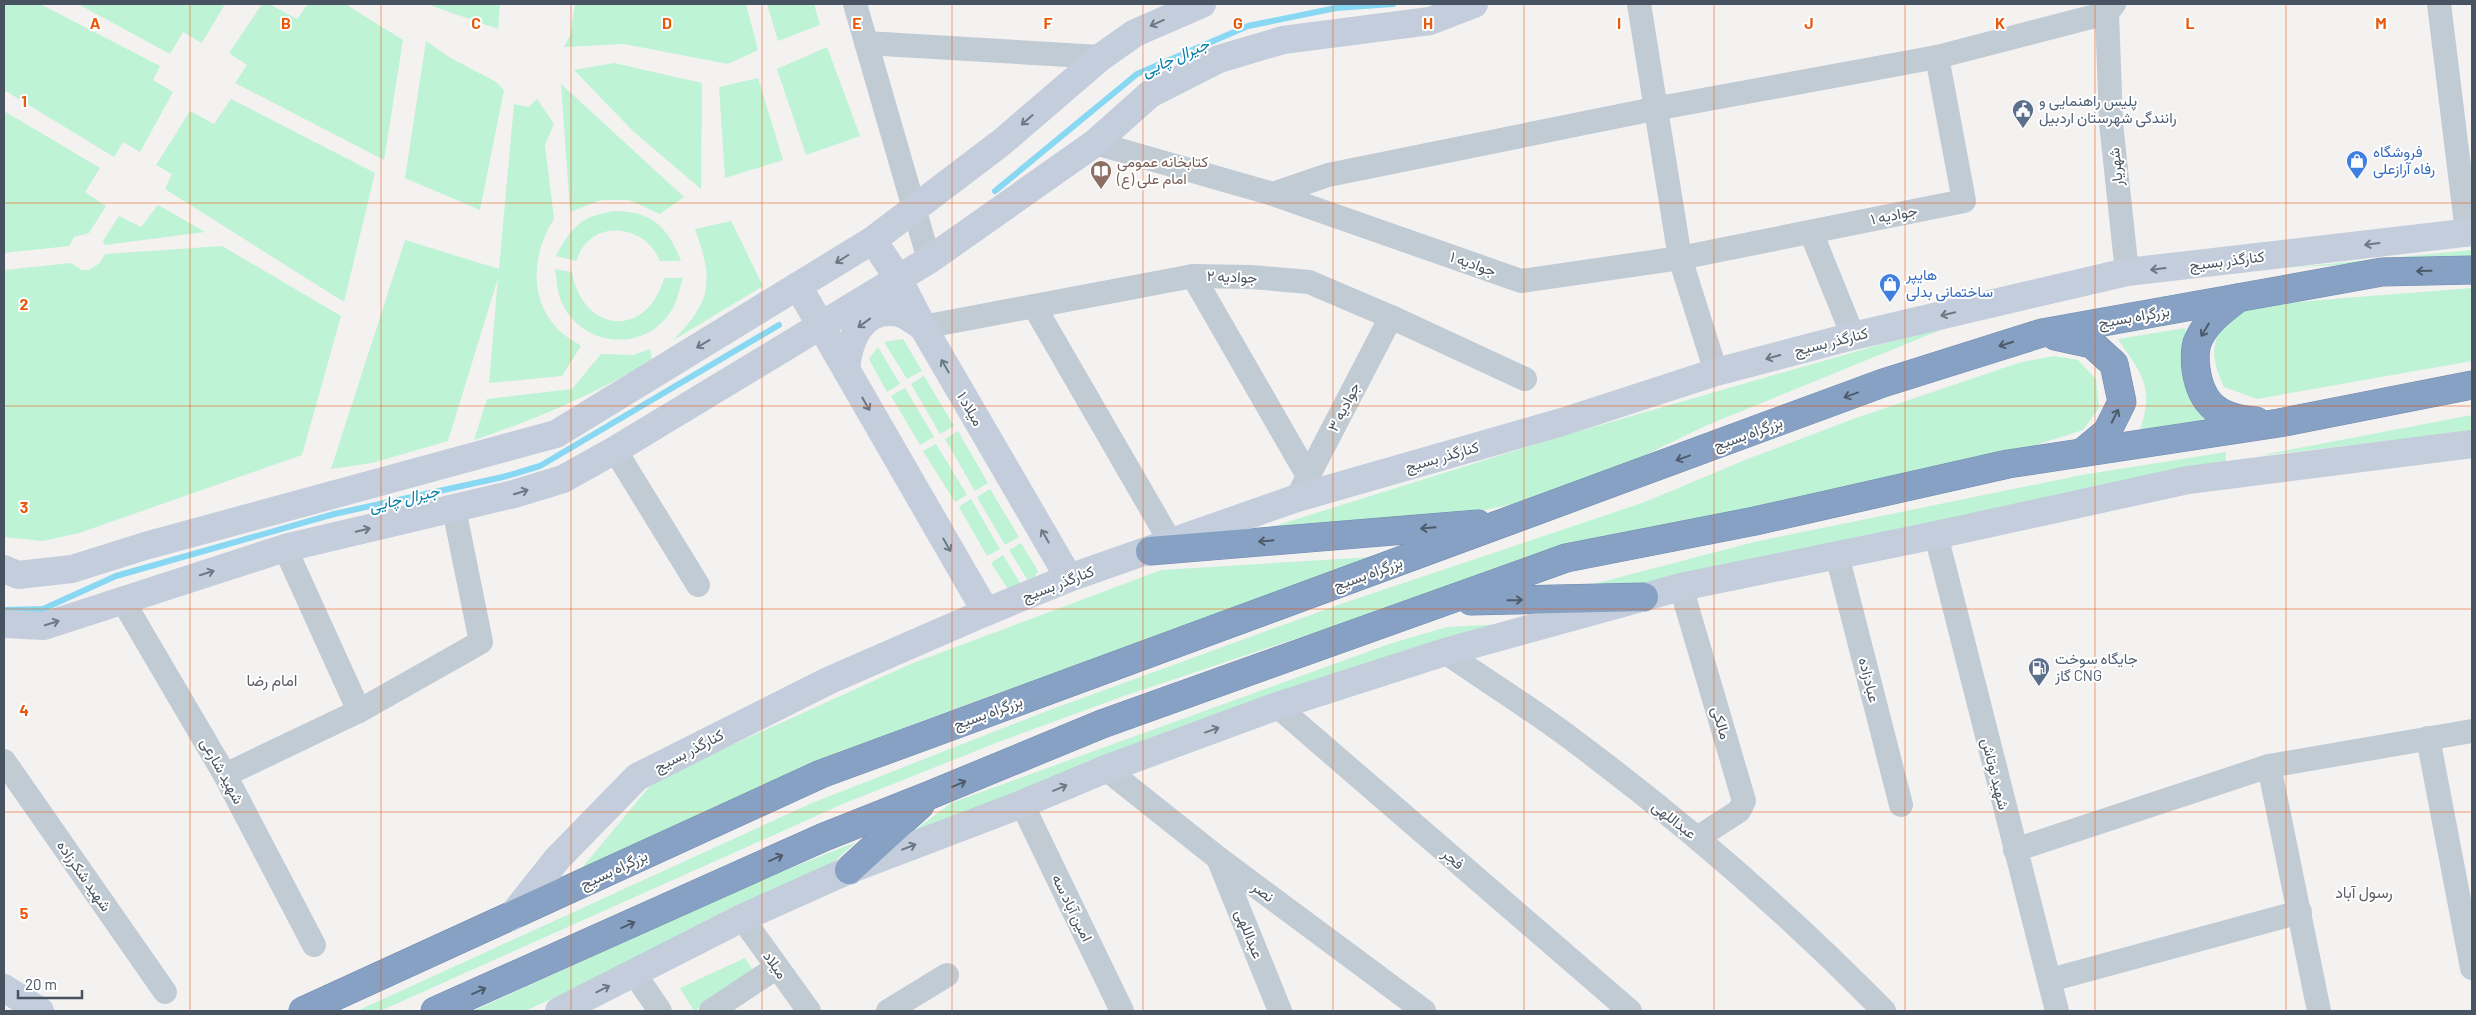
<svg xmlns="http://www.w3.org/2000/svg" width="2476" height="1015" font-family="Barlow,Vazirmatn,sans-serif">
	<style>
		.green { fill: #bef3d5 }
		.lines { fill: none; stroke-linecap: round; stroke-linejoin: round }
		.stream { stroke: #88d8f3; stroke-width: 6 }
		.highway-casing { stroke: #718caf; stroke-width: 29 }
		.street { stroke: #c1cbd4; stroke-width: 24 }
		.secondary { stroke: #c3cddb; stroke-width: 28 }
		.highway { stroke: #86a1c3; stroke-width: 28 }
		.oneway { stroke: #6c7885 }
		.oneway2 { stroke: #4d5b6a }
		.grid { fill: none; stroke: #e8590c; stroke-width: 1; stroke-opacity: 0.55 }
		.labels { text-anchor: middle; stroke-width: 4; stroke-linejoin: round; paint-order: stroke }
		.service-label { font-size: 15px; fill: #4e5e75; stroke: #fff; text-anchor: start }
		.shop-label { font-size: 15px; fill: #366cbe; stroke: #fff; text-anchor: start }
		.education-label { font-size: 15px; fill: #785e54; stroke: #fff; text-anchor: start }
		.street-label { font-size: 15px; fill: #475360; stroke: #fff }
		.water-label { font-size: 16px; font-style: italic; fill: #047ea8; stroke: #fff }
		.neighbourhood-label { font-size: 16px; fill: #5d6167; stroke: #fff }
		.grid-label { font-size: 16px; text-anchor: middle; font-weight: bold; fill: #e8590c; stroke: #fff; stroke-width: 4; stroke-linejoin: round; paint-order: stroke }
	</style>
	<rect width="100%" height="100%" fill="#f4f1f1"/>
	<g class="green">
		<path d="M4,4h36l120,62 -7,14 20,12 -33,60 -17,-10 -9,15 -110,-67z"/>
		<path d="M78,4h147l-23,39 -19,-11 -13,22z"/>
		<path d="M262,4h7l28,15 11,-15h37l58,36 -19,120 -149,-77 12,-18 -18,-12z"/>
		<path d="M433,4h67l-2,25 -66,-23z"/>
		<path d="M575,4h171l12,46 -30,14 -104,-20 -60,3 6,-11z"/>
		<path d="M767,4h47l6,21 -42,16z"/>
		<path d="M426,41l23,16 47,25 8,8 -24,120 -75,-32z"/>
		<path d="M827,47l33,89 -54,19 -29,-86z"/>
		<path d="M614,63l88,20 -1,106 -68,-58 -59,-61z"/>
		<path d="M758,78l25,82 -58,18 -6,-91z"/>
		<path d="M561,84l123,113 -24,17 -31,-14h-28l-31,12z"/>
		<path d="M231,99l144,74 -31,129 -179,-113 7,-15 -16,-9 34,-54 24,13z"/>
		<path d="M537,99l17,25 -9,21 9,74c-21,32 -26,78 2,108 6,8 17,13 25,19l-19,30 -73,7 9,-105 -50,163 -76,22 -41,6 74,-229 94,29 15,-165 15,3z"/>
		<path d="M4,111l96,57 -15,24 21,14 -17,27 -15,4 -5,9 -65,7z"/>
		<path d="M158,205l47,27 -100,13 -2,-4 16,-25 22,11z"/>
		<path d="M616,211c38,1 52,17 65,50h-21c-12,-31 -56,-43 -77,-14 -3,4 -5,10 -7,14l-20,-5c15,-29 26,-41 60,-45z"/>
		<path d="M731,221l32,65 -91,55c40,-39 42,-60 23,-112z"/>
		<path d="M222,246l119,70 -39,139 -223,78 -36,8 -39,-4v-267l67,-7 11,7h7l11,-7 5,-9z"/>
		<path d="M2472,250v7l-187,11z"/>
		<path d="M555,269l17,3c11,62 75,67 92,6h19c-4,12 -6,26 -14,36 -27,39 -88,32 -107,-11 -5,-10 -5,-23 -7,-34z"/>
		<path d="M2472,288v73l-215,38 -33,-12c-13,-26 -16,-51 10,-71 11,-10 51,-12 67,-14 57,-6 114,-9 171,-14z"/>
		<path d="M1965,320l-260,106 -138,67 -102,21 -200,15 294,-92z"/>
		<path d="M2185,328v23l26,68 -71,11c15,-43 1,-57 -22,-91z"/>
		<path d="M903,339l19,32 -15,8 -23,-37z"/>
		<path d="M878,347l22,37 -13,8 -18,-33z"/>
		<path d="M650,349l2,10c-58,36 -113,59 -178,81l13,-41 85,-10 29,-35 32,1z"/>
		<path d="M2054,356l24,4 18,19 3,29 -16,22 -63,20 -483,108 -416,139 -120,44 -156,62 -465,208h-23l455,-208 235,-92 291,-106 307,-103 105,-44 103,-39 168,-57z"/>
		<path d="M924,376l30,50 -14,8 -29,-50z"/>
		<path d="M905,388l29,49 -14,8 -29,-49z"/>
		<path d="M2472,415v16l-215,25z"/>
		<path d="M958,431l30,52 -13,8 -30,-52z"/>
		<path d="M936,444l31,51 -12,7 -32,-51z"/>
		<path d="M2226,452v13l-586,121 -69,4 183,-48 328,-67z"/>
		<path d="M990,489l29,48 -14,8 -28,-48z"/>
		<path d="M971,499l29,50 -13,7 -28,-49z"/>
		<path d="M1021,543l17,28 -8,13 -21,-34z"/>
		<path d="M1003,555l20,33 -15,1 -17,-26z"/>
		<path d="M1371,557l-457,167 -338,151 79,-95 258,-117 248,-93z"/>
		<path d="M1523,623l-629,223 57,-43 438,-159 58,-17z"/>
		<path d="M856,842l-39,35 -292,134h-52l278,-127z"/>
		<path d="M745,958l9,14 -60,39 -14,-23z"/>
	</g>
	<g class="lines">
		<g class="stream">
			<path d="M995,191l142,-117 111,-48 88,-18 57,-4"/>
			<path d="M4,610l39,-1 73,-33 218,-62 169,-37 37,-11 239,-141"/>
		</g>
		<g class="highway-casing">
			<g id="highway">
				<path d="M2238,298c-16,13 -33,24 -41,45 -2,7 -2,19 -1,26 5,37 25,50 60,52"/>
				<path d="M2055,336l37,8 22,20 8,38 -15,30 -24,20"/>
				<path d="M1150,551l328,-27"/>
				<path d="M1471,601l173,-4"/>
				<path d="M849,870l71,-65"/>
				<path d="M303,1011l518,-237 1062,-391 159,-50 340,-61 90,-2"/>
				<path d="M435,1011l389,-174 106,-42 172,-71 464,-166 189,-37 253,-57 271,-41 193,-38"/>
			</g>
		</g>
		<g class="street">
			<path d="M855,4l74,256"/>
			<path d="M1639,4l41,254 36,114"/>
			<path d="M2114,4l-7,9 4,110 16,149"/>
			<path d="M2439,4l28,228"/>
			<path d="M866,43l235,14"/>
			<path d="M1095,143l178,51 55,-19 326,-66 283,-52 170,-44"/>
			<path d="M1273,194l248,87 159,-23 284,-57 -27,-144"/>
			<path d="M1811,232l42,104"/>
			<path d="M1193,276l115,200"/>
			<path d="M1034,306l137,237"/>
			<path d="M923,327l270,-51 58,1 58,5 82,35 134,62"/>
			<path d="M615,450l83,135"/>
			<path d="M1302,488l89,-171"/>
			<path d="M1936,535l121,476"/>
			<path d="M285,548l74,163"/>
			<path d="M1837,555l64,250"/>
			<path d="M1681,587l63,214 -5,10 -42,27"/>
			<path d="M123,601l102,174 89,170"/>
			<path d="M1445,652c43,30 87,57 128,88 110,82 215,173 311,271"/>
			<path d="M1277,706l353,305"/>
			<path d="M2428,738l44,230"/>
			<path d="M4,761l161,231"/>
			<path d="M2269,766l50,245"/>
			<path d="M1106,769l112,89 206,153"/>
			<path d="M225,775l134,-64 122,-69 -27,-133"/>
			<path d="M1022,804l100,207"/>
			<path d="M2015,850l254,-84 203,-35"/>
			<path d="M1218,858l62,153"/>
			<path d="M742,918l67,93"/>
			<path d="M634,973l26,38"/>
			<path d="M2050,980l250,-68"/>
			<path d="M711,1011l66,-44"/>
			<path d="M888,1011l59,-36"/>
		</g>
		<g class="secondary">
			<path d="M873,240l26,40 24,47 146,251"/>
			<path d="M798,286l188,326"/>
			<path d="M846,369c3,-30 16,-63 53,-56 8,2 17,10 24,14"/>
			<path d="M4,569l14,6 54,-6 73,-23 411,-112 317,-194 129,-98 99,-85 34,-24 67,-29"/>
			<path d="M4,624l40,2 241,-78 229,-54 49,-15 52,-29 314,-190 166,-117 55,-49 69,-35 64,-19 147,-19 44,-17"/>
			<path d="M511,917l46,-58 80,-82 193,-97 156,-68 83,-34 228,-80 265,-76 154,-50 137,-36 274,-64 345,-40"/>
			<path d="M4,988l36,23"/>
			<path d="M559,1011l183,-93 107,-48 173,-66 84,-35 171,-63 168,-54 236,-65 255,-52 252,-55 284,-36"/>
		</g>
		<use href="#highway" class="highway"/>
	</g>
	<defs><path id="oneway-shaft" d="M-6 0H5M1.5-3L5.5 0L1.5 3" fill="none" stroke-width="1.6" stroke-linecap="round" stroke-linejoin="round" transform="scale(1.25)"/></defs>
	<g class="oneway">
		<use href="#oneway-shaft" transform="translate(1157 23) rotate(156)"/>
		<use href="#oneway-shaft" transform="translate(1027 120) rotate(139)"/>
		<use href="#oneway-shaft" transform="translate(2372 244) rotate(173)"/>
		<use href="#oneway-shaft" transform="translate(842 259) rotate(148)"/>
		<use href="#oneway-shaft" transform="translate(2158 269) rotate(173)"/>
		<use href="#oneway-shaft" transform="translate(1948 314) rotate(167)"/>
		<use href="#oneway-shaft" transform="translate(864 323) rotate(144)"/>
		<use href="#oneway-shaft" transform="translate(703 344) rotate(149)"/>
		<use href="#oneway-shaft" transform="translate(1773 357) rotate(165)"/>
		<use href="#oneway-shaft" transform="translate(945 366) rotate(-120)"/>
		<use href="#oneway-shaft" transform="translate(866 404) rotate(60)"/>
		<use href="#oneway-shaft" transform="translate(521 492) rotate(-17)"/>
		<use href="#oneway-shaft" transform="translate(363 530) rotate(-13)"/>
		<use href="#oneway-shaft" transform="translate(1045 536) rotate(-120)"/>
		<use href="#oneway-shaft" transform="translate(947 545) rotate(60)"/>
		<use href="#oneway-shaft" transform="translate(207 573) rotate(-18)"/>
		<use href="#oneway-shaft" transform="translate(52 623) rotate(-17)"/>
		<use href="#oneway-shaft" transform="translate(1212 730) rotate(-20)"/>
		<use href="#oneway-shaft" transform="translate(1060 788) rotate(-23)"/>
		<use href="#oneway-shaft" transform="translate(909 847) rotate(-21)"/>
		<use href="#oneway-shaft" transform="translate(603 989) rotate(-27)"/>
	</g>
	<g class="oneway2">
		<use href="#oneway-shaft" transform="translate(2424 271) rotate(179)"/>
		<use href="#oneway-shaft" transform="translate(2205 330) rotate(121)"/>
		<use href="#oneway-shaft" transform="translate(2006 344) rotate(162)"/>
		<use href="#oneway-shaft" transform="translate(1851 395) rotate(160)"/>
		<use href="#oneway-shaft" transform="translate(2115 416) rotate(-63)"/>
		<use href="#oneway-shaft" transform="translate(1683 458) rotate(160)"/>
		<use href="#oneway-shaft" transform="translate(1428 528) rotate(175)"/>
		<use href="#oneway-shaft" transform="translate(1266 541) rotate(175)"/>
		<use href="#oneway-shaft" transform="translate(1515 600) rotate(-1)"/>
		<use href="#oneway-shaft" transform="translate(959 784) rotate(-23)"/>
		<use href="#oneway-shaft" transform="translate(776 858) rotate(-24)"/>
		<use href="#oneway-shaft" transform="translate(628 925) rotate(-24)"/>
		<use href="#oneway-shaft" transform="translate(479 991) rotate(-24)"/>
	</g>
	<path class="grid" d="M190,4v1007M381,4v1007M571,4v1007M762,4v1007M952,4v1007M1143,4v1007M1333,4v1007M1524,4v1007M1714,4v1007M1905,4v1007M2095,4v1007M2286,4v1007M4,203h2468M4,406h2468M4,609h2468M4,812h2468"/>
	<defs>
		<g id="civic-pin" transform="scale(1.125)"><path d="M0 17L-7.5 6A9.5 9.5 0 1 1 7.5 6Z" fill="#5c6f8a" stroke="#fff"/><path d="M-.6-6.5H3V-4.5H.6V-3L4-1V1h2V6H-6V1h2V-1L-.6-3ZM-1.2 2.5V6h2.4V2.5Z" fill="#fff"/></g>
		<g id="shop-pin" transform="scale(1.125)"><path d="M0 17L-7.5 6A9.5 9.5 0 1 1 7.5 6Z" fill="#3f7fe0" stroke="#fff"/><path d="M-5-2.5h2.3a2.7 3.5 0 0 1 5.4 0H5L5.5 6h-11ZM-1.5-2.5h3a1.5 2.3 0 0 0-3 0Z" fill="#fff"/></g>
		<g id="library-pin" transform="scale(1.125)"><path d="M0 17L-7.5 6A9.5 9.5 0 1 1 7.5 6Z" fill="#8d6e63" stroke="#fff"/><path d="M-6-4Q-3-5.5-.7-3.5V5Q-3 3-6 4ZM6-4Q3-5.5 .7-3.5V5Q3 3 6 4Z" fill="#fff"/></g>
		<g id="fuel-pin" transform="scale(1.125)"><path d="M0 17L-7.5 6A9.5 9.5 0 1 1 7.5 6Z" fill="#5c6f8a" stroke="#fff"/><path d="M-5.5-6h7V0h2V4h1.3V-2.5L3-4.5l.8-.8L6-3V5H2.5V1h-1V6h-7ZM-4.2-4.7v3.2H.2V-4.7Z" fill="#fff"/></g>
	</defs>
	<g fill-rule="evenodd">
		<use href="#civic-pin" x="2023" y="110"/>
		<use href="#shop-pin" x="2357" y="161"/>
		<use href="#library-pin" x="1101" y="171"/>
		<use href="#shop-pin" x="1890" y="284"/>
		<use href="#fuel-pin" x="2039" y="668"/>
	</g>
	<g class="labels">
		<g class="service-label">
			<text x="2039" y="106">پلیس راهنمایی و<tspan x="2039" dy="17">رانندگی شهرستان اردبیل</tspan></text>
			<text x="2055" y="664">جایگاه سوخت<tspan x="2055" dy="17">گاز CNG</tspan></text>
		</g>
		<g class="shop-label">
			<text x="2373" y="157">فروشگاه<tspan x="2373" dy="17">رفاه آرازعلی</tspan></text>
			<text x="1906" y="280">هایپر<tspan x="1906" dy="17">ساختمانی بدلی</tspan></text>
		</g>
		<g class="education-label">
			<text x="1117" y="167">کتابخانه عمومی<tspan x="1117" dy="17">امام علی (ع)</tspan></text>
		</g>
		<g class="street-label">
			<text transform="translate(2116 167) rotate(-96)" y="5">شهریار</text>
			<text transform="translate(1894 215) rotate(-11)" y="5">جوادیه ۱</text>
			<text transform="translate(2227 261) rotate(-7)" y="5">کنارگذر بسیج</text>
			<text transform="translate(1473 264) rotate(19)" y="5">جوادیه ۱</text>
			<text transform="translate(1232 277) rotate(2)" y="5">جوادیه ۲</text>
			<text transform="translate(2134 317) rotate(-10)" y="5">بزرگراه بسیج</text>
			<text transform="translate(1831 342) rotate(-14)" y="5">کنارگذر بسیج</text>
			<text transform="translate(1344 407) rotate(-63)" y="5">جوادیه ۳</text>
			<text transform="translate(970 409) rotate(60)" y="5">میلاد ۱</text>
			<text transform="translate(1748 434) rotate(-20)" y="5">بزرگراه بسیج</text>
			<text transform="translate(1442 457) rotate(-16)" y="5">کنارگذر بسیج</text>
			<text transform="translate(1368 574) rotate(-20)" y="5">بزرگراه بسیج</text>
			<text transform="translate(1058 584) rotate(-21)" y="5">کنارگذر بسیج</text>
			<text transform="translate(1869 680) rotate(76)" y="5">عبادزاده</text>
			<text transform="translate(988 713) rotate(-20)" y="5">بزرگراه بسیج</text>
			<text transform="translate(1721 723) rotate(74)" y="5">مالکی</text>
			<text transform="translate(689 751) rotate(-27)" y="5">کنارگذر بسیج</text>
			<text transform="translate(222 771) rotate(61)" y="5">شهید شارعی</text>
			<text transform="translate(1995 774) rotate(76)" y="5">شهید نوتاش</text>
			<text transform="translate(1674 820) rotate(38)" y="5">عبداللهی</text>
			<text transform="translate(1453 859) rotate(41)" y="5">فجر</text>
			<text transform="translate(614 870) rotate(-25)" y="5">بزرگراه بسیج</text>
			<text transform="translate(84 876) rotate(55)" y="5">شهید شکرزاده</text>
			<text transform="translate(1263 892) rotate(37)" y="5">نصر</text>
			<text transform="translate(1072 908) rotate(64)" y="5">امین آباد سه</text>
			<text transform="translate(1249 934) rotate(68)" y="5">عبداللهی</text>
			<text transform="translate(775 965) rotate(55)" y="5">میلاد</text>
		</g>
		<g class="water-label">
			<text transform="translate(1175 57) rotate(-24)" y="6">جیرال چایی</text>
			<text transform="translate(404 498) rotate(-13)" y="6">جیرال چایی</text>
		</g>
		<g class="neighbourhood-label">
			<text x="272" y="686">امام رضا</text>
			<text x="2364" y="898">رسول آباد</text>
		</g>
	</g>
	<g class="grid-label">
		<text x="95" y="29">A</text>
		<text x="286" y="29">B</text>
		<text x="476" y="29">C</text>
		<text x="667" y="29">D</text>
		<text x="857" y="29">E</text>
		<text x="1048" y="29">F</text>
		<text x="1238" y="29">G</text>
		<text x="1428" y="29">H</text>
		<text x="1619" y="29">I</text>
		<text x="1809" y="29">J</text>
		<text x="2000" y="29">K</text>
		<text x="2190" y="29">L</text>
		<text x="2381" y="29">M</text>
		<text x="24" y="107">1</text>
		<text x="24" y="310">2</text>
		<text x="24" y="513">3</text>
		<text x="24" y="716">4</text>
		<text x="24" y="919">5</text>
	</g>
	<rect width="2476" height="1015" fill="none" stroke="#475360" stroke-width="10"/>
	<path d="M18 990v8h64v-8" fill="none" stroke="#475360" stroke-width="2.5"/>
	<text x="25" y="990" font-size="15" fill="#475360" stroke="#ffffff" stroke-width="4" paint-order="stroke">20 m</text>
</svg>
